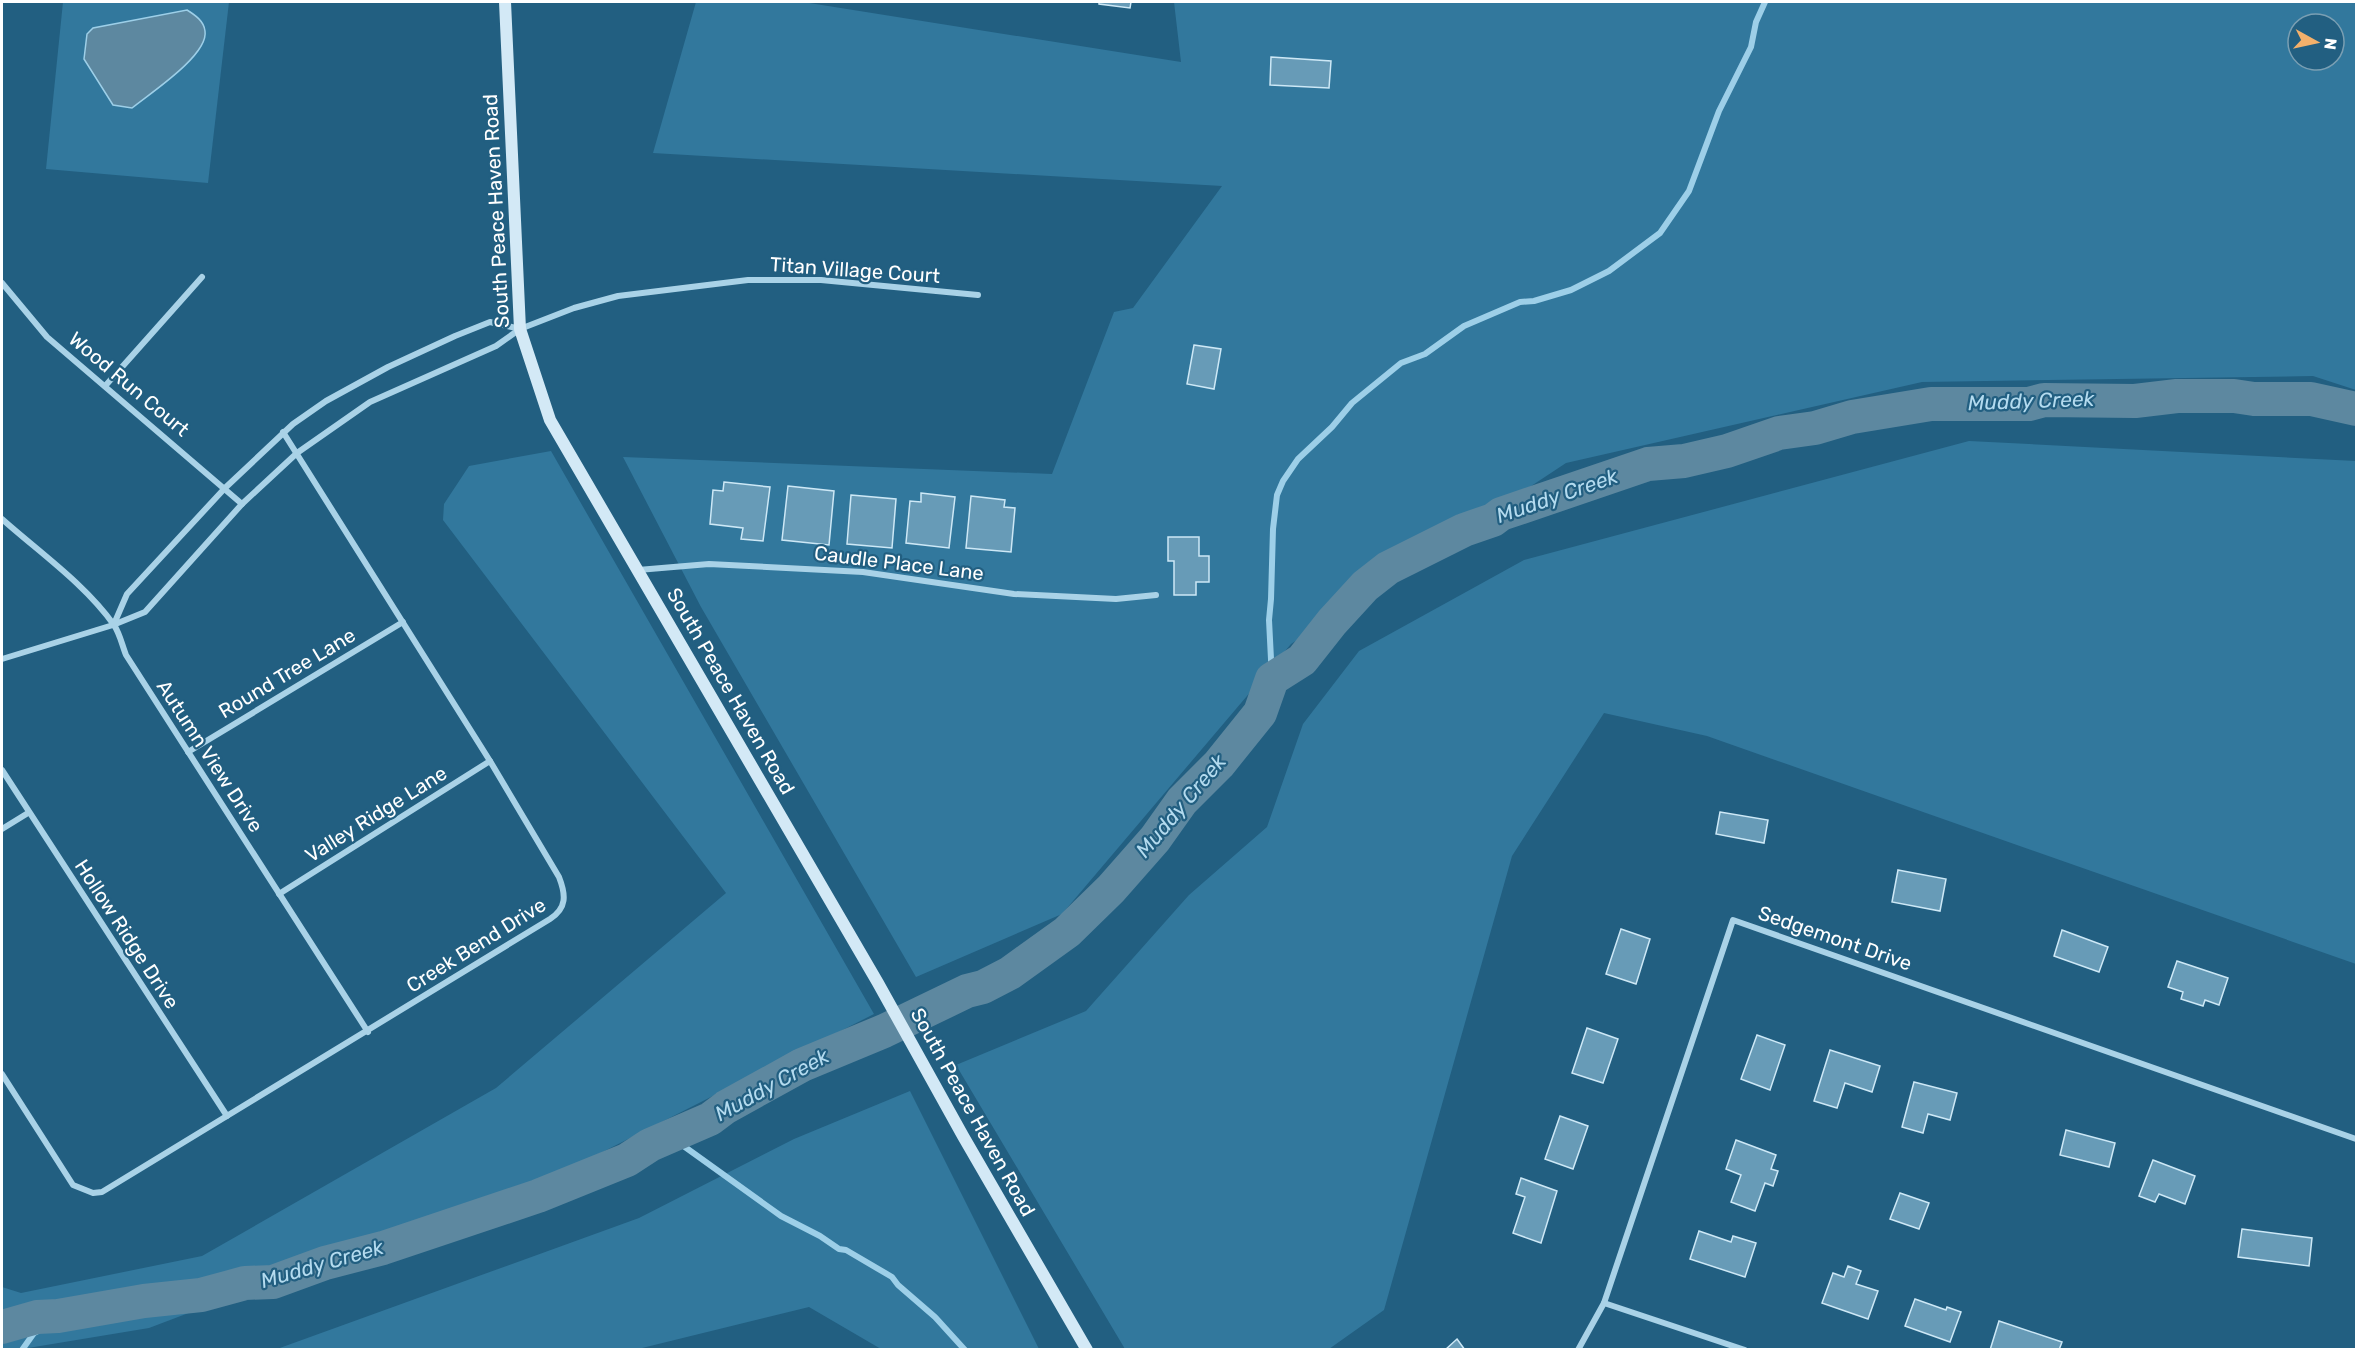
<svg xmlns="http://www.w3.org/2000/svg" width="2358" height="1351" font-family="Rubik,sans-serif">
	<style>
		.green { fill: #32789d; fill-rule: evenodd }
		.water { fill: #5d88a0; stroke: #9dcfe8; stroke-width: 1.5 }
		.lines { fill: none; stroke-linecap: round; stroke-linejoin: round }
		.stream { stroke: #9dcfe8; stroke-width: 6 }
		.river { stroke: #5d88a0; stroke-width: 34 }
		.building { fill: #679bb7; stroke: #cde8f6; stroke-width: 1.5 }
		.street { stroke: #a9d2e7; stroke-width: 6 }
		.secondary { stroke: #d3e9f6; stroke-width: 12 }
		.labels { text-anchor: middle; stroke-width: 4.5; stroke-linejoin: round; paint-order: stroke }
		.street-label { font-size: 20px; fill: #fff; stroke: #225f81 }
		.water-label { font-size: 21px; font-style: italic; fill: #b4dbef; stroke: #225f81 }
	</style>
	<rect width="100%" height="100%" fill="#225f81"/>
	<g class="green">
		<path d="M63,2h166l-21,181 -162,-14z"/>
		<path d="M696,2h107l378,60 -7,-60h1182v388l-43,-14 -391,6 -356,81 -275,181 -229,270 -146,63 -215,-370 -78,-150 429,17 62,-162 19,-4 89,-122 -569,-33zM2298,24h36v36h-36z"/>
		<path d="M1969,441l387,20v503l-649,-228 -103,-23 -92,143 -128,454 -55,39h-204l-169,-284 130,-54 103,-116 78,-68 36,-103 56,-73 165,-91z"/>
		<path d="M551,451l323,563 -305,155 -420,159 -127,21h-20v-62l19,6 181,-37 294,-168 230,-195 -283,-373 1,-16 25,-38z"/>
		<path d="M910,1091l129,258h-158l-72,-42 -171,42h-361l362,-131 155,-79z"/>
	</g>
	<path class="water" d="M187,10c8,5 17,11 18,21 4,24 -56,63 -73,77l-19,-3 -29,-46 3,-25 6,-6z"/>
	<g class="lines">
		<g class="stream">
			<path d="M1272,679l-3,-59 2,-21 2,-70 4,-34 6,-14 15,-22 34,-32 20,-24 49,-40 24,-9 39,-28 56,-24 14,-1 37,-11 38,-19 51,-38 29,-42 30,-80 32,-64 5,-25 9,-20"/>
			<path d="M671,1137l110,79 39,20 19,13 7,1 46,27 6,8 37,32 30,33"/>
			<path d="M22,1350l12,-17 36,-19"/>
		</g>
		<path class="river" d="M2,1327l35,-10 21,-1 86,-15 57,-6 44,-12 28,-1 52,-19 58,-15 155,-52 89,-36 23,-15 60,-26 16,-12 76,-42 82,-34 83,-40 16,-4 27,-14 57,-41 44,-43 44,-50 27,-38 37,-37 41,-51 12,-34 30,-19 30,-38 33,-36 23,-18 76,-38 29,-10 8,-6 147,-50 36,-3 43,-10 52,-18 36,-5 37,-11 79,-13h98l15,-4 91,1 42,-5h57l20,3h57l45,10"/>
	</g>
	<g class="building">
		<path d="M1099,2h32l-1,6 -31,-4z"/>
		<path d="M1271,57l60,4 -2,27 -59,-3z"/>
		<path d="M1194,345l27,4 -7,40 -27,-5z"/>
		<path d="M724,482l46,5 -7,54 -22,-2 2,-11 -33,-4 3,-34 10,1z"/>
		<path d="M788,486l46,5 -5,54 -47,-5z"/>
		<path d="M921,493l34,4 -6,51 -43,-5 4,-42 11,1z"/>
		<path d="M851,495l45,4 -4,49 -45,-4z"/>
		<path d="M971,496l34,4 -1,7 11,1 -4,44 -45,-4z"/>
		<path d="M1168,537h31v19h10v26h-13v13h-22v-34h-6z"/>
		<path d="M1720,812l48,8 -4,23 -48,-9z"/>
		<path d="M1898,870l48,9 -6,32 -48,-9z"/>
		<path d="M1621,929l29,10 -14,45 -30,-10z"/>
		<path d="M2062,930l46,17 -9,25 -45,-16z"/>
		<path d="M2177,961l51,17 -9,27 -14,-5 -2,6 -22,-7 2,-7 -15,-5z"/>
		<path d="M1587,1028l31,11 -15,44 -31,-10z"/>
		<path d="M1757,1035l28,10 -15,45 -29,-11z"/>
		<path d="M1830,1050l50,16 -8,26 -27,-9 -8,25 -23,-7z"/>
		<path d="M1914,1082l43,11 -7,27 -22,-6 -5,19 -21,-6z"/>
		<path d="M1560,1116l28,10 -15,43 -28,-10z"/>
		<path d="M2066,1130l49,13 -6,24 -49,-12z"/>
		<path d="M1736,1140l40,15 -5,14 7,2 -5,15 -8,-3 -10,28 -24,-9 10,-27 -15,-6z"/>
		<path d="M2153,1160l42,16 -10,28 -26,-10 -4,8 -16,-6z"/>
		<path d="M1521,1178l36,13 -16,52 -28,-10 12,-36 -9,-3z"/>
		<path d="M1900,1193l29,10 -10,26 -29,-10z"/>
		<path d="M2242,1229l70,9 -3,28 -71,-9z"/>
		<path d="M1699,1231l32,11 2,-6 23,7 -11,34 -55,-18z"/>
		<path d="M1848,1266l13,5 -5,13 22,7 -10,28 -46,-16 11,-30 11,4z"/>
		<path d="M1915,1299l31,11 1,-3 14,5 -11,30 -45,-16z"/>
		<path d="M1999,1321l63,21 -3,8h-69z"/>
		<path d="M1457,1339l8,11h-20z"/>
	</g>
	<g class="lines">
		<g class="street">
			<path d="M2,283l45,54 195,167"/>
			<path d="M106,385l96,-108"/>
			<path d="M2,519c37,33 83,65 112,106 6,9 8,20 12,30l242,377"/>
			<path d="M638,570l71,-6 154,8 151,22 102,5 40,-4"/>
			<path d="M114,624l13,-30 98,-106 68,-64 33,-23 62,-34 67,-31 35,-14 30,7"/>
			<path d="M2,659l111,-34 32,-13 97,-108 55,-51 73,-51 126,-56 24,-17 54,-21 44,-12 130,-16h73l157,15"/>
			<path d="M188,752l215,-130"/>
			<path d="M2,770l225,346"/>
			<path d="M2,829l26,-16"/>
			<path d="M279,894l211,-133"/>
			<path d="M2,1074l71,111 20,8 9,-1 448,-273c17,-11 16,-24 9,-42l-69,-116 -207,-329"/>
			<path d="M1604,1303l141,47"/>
			<path d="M1578,1350l26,-47 129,-383 623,219"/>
		</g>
		<path class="secondary" d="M505,2l15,327 30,91 328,563 85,153 124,214"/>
	</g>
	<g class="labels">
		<g class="street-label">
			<text transform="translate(496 211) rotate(-93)" y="7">South Peace Haven Road</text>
			<text transform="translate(855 270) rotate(4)" y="7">Titan Village Court</text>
			<text transform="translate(129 384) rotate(40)" y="7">Wood Run Court</text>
			<text transform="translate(899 563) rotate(7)" y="7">Caudle Place Lane</text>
			<text transform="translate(287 673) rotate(-31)" y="7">Round Tree Lane</text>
			<text transform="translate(731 691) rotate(60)" y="7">South Peace Haven Road</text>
			<text transform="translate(210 756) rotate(57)" y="7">Autumn View Drive</text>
			<text transform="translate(376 814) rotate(-32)" y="7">Valley Ridge Lane</text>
			<text transform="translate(127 934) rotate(57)" y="7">Hollow Ridge Drive</text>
			<text transform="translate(1835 938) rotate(19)" y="7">Sedgemont Drive</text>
			<text transform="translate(476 945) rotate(-32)" y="7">Creek Bend Drive</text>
			<text transform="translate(973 1112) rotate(61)" y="7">South Peace Haven Road</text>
		</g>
		<g class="water-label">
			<text transform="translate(2031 401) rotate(-2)" y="7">Muddy Creek</text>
			<text transform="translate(1557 496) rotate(-19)" y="7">Muddy Creek</text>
			<text transform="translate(1181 806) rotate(-50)" y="7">Muddy Creek</text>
			<text transform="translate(772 1085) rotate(-29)" y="7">Muddy Creek</text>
			<text transform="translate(322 1264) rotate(-16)" y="7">Muddy Creek</text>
		</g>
	</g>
	<rect width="2358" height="1351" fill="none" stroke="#ffffff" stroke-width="6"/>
	<g transform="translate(2316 42) rotate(98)"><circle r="28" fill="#225f81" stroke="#7a9fb3" stroke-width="1.5"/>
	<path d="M0-4.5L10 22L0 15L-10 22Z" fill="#f3b06b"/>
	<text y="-9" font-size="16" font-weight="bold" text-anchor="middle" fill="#ffffff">N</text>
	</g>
</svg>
